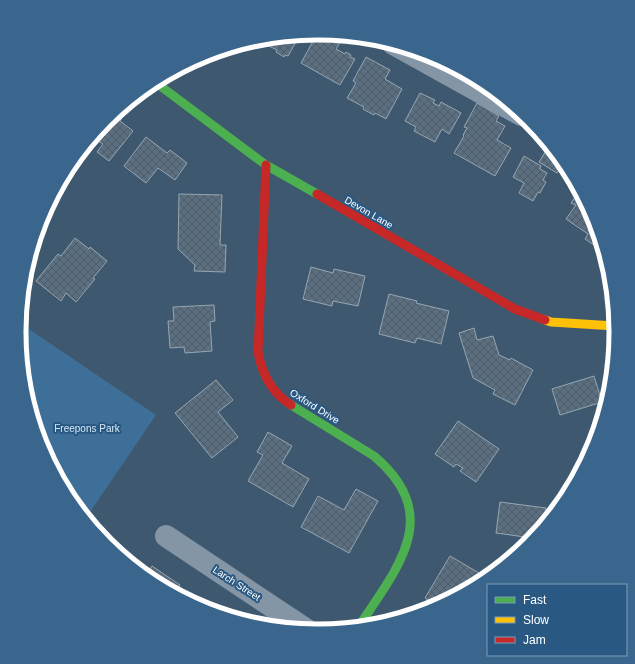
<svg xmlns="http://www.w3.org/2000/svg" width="635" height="664" font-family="Arial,sans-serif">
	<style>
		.green { fill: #3e6f99 }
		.building { fill: url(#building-cross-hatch); stroke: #97a6b3 }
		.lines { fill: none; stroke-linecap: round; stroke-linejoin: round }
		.street { stroke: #8495a5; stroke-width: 22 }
		.fast { stroke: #4caf50; stroke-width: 9 }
		.slow { stroke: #ffc107; stroke-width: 9 }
		.jam { stroke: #c62828; stroke-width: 9 }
		.labels { text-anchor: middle; stroke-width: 4; stroke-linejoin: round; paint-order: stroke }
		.street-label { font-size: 10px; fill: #fff; stroke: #295983 }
		.park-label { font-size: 10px; fill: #d6e7f5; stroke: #295983 }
		.rim { fill: none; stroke: #fff; stroke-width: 5 }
	</style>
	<defs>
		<pattern id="building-cross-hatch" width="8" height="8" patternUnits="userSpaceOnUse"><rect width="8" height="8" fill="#5a7082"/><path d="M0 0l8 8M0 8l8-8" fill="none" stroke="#525a62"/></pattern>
	</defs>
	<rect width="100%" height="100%" fill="#3d586f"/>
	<path class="green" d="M20,323l136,92 -70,103 -17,-20 -27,-52 -17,-56 -6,-58z"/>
	<g class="building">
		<path d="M317,34l27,2 -8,13 9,5 1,-2 5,3 -1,2 5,2 -15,26 -39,-22z"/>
		<path d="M297,36l-1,1 2,1 -10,18 -3,-1 -1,2 -8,-5 1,-2 -10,-5 -3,-6z"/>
		<path d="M366,57l24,13 -5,9 17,10 -16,30 -11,-6 -1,2 -11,-6 1,-2 -17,-9 9,-15 -3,-2z"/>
		<path d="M420,93l15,7 -2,3 6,3 2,-4 20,11 -12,21 -7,-5 -7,13 -21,-11 2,-4 -11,-6z"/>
		<path d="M477,103l22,13 -3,5 9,5 -8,14 14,8 -16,28 -41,-23 10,-17 -1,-1 4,-7 -3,-1z"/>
		<path d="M121,109l2,1 -3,4 3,2 -3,5 13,10 -24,30 -12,-9 6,-8 -8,-5 -1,2 -3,-2 16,-18z"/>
		<path d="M146,137l21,16 3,-3 17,13 -12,17 -17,-12 -12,15 -22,-17z"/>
		<path d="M549,146l14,17 -6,10 -18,-11z"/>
		<path d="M524,156l17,10 -1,3 7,4 -4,7 3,2 -6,11 -2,-1 -5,9 -14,-8 5,-10 -11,-6z"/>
		<path d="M579,191l14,27 9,28 -2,3 -15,-10 3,-5 -22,-15 10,-14 -5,-2z"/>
		<path d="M179,194l43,1 -2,50h6l-1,27 -31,-1 1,-6 -17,-16z"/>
		<path d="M75,238l14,11 1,-2 17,14 -14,17 2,1 -19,23 -10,-9 -5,8 -25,-20 22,-27 3,2z"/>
		<path d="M311,267l22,6 1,-4 31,7 -7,30 -25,-5 -1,5 -29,-7z"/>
		<path d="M389,294l28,7 -1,2 33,8 -8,33 -24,-6 -2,5 -36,-9z"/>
		<path d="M214,305l1,16 -5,1 2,29 -27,2 -1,-6 -14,1 -2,-27h6l-1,-14z"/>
		<path d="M474,328l3,12 16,-4 6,19 11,5 1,-2 22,12 -18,35 -22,-11 2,-4 -22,-12 -14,-45z"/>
		<path d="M594,376l8,26 -42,13 -8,-26z"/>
		<path d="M216,380l17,20 -15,12 20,25 -26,21 -37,-45z"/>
		<path d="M458,421l41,28 -23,33 -16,-11 3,-3 -7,-4 -2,3 -19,-13z"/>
		<path d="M268,432l24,14 -10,17 27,16 -16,28 -45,-26 15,-26 -6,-3z"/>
		<path d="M356,489l22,12 -29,52 -48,-26 17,-31 26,14z"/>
		<path d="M500,502l46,6 -2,17 -12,13 -36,-5z"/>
		<path d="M450,556l29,17 -8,14 -35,18 -11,-7z"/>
		<path d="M152,566l28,19 -5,8 -24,-13 -5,-4z"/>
	</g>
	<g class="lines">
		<g class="street">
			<path d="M393,44l128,71"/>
			<path d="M166,536l141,94"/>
		</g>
		<g class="fast">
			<path d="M155,82l111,83 51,29"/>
			<path d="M291,405l83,51c70,59 24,111 -15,170"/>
		</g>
		<path class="slow" d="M545,320l6,2 64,4"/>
		<g class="jam">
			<path d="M266,165l-8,187c4,22 14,41 33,53"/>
			<path d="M317,194l198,115 30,11"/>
		</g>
	</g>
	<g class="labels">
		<g class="street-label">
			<text transform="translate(369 212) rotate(30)" y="4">Devon Lane</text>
			<text transform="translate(315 406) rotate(32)" y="4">Oxford Drive</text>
			<text transform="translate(237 583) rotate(33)" y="4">Larch Street</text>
		</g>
		<g class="park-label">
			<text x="87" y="432">Freepons Park</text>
		</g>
	</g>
	<path d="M0 0H635V664H0ZM317 40H318A291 291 0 0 1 609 331V333A291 291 0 0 1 318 624H317A291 291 0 0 1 26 333V331A291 291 0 0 1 317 40Z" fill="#3a668d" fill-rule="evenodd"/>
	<path class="rim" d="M317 40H318A291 291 0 0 1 609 331V333A291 291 0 0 1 318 624H317A291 291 0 0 1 26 333V331A291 291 0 0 1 317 40Z"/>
	<rect x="487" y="584" width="140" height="72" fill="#295983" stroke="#7f9bb5"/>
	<rect x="495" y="597" width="20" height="6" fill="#4caf50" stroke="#7f9bb5"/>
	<text x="523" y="604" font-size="12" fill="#ffffff">Fast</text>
	<rect x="495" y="617" width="20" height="6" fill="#ffc107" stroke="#7f9bb5"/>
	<text x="523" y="624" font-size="12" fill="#ffffff">Slow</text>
	<rect x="495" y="637" width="20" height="6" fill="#c62828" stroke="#7f9bb5"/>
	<text x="523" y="644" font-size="12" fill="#ffffff">Jam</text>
</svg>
